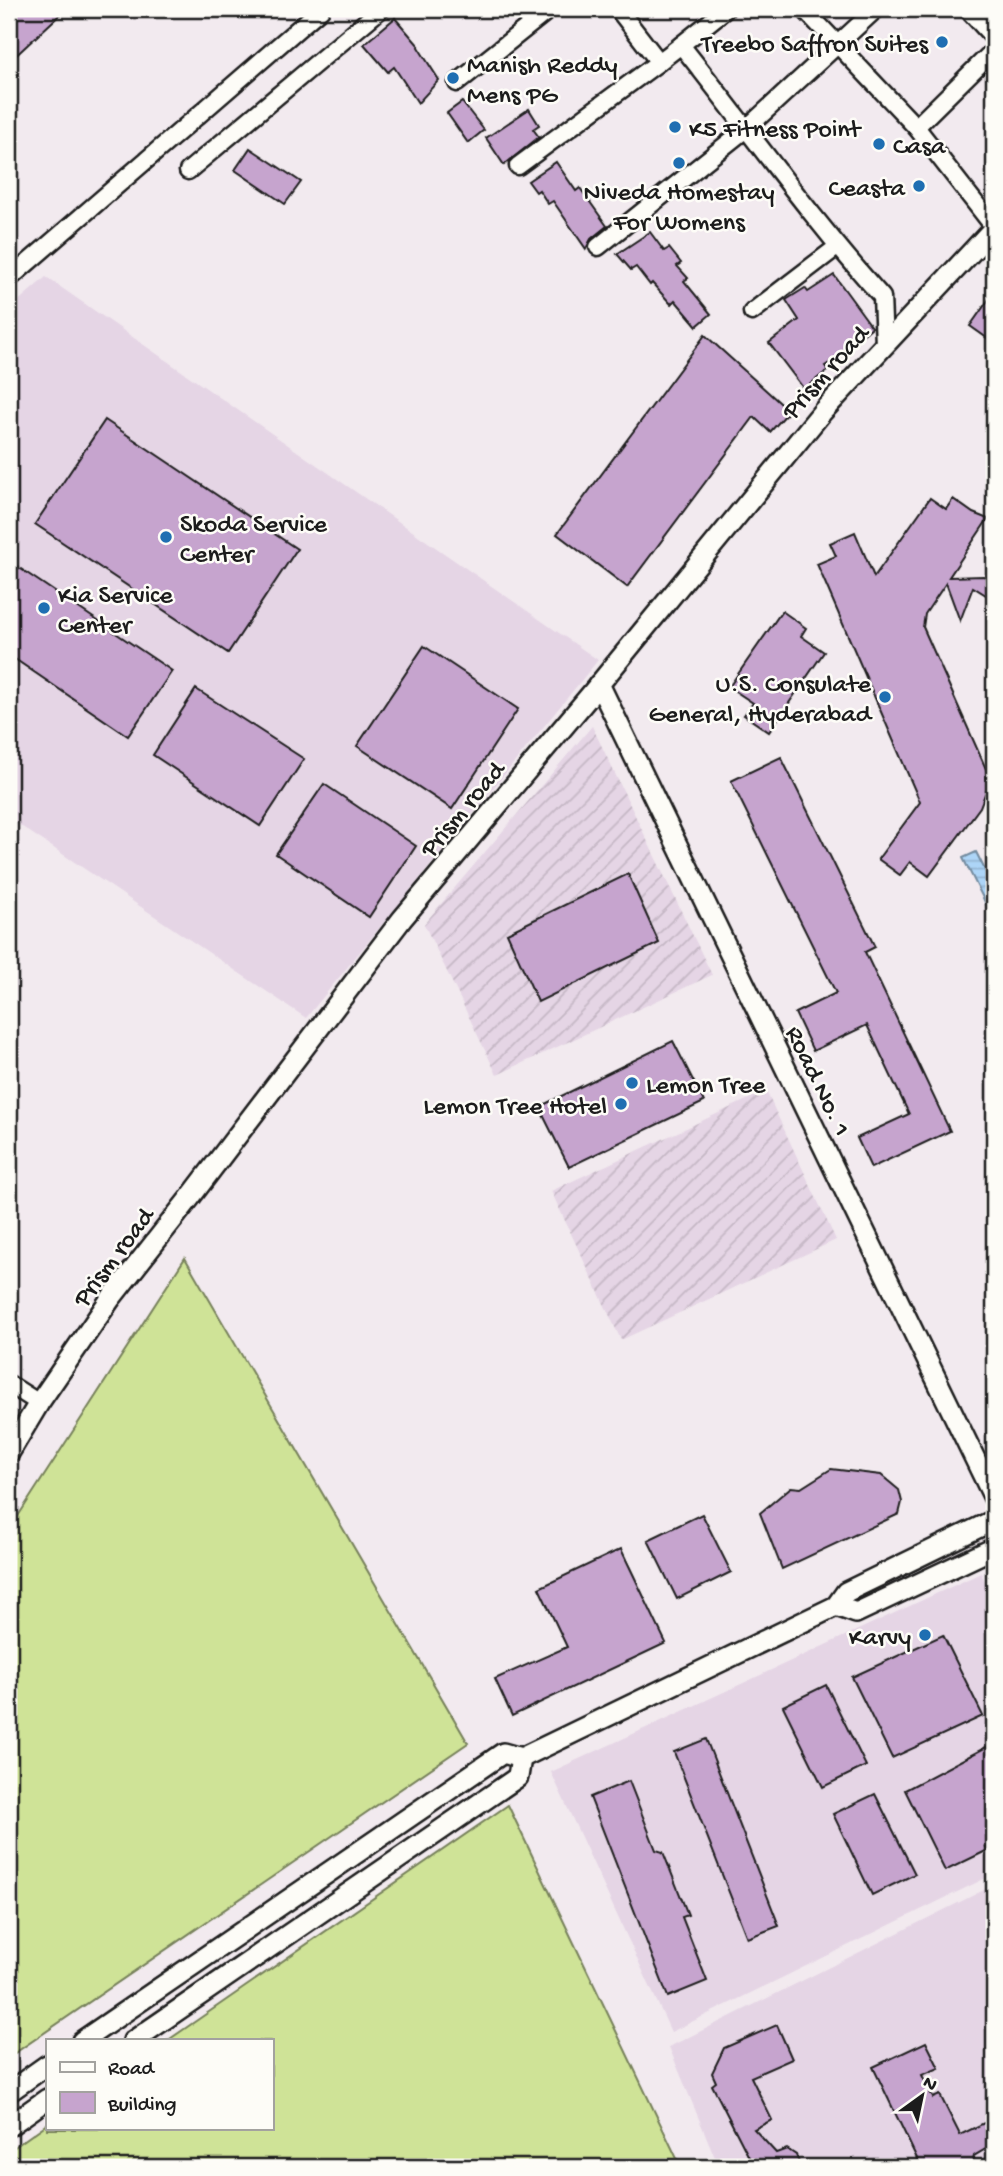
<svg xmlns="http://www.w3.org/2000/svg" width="1003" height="2176" viewBox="0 0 1003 2176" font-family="'Gochi Hand',sans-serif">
<defs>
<pattern id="industrial-furrows" width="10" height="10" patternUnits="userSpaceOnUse" patternTransform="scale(1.75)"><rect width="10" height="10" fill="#e5d5e5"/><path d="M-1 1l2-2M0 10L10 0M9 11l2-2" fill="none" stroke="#c4b6c4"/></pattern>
<pattern id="water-rules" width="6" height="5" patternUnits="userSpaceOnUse" patternTransform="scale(1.75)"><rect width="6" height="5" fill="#add5f7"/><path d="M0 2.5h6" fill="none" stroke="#94b6d3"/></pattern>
</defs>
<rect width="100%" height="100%" fill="#f2eaef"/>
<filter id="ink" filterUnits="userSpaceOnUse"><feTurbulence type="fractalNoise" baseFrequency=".0143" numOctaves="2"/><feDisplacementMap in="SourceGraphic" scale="14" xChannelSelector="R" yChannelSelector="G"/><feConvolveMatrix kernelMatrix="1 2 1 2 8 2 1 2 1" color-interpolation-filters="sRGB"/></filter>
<g filter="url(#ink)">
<g fill="#e5d5e5">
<polygon points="46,277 598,660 306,1018 9,818 9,309"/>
<polygon points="981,1573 994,1600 994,1874 671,2032 551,1772"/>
<polygon points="994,1885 994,2167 719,2167 669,2047"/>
</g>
<g fill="url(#industrial-furrows)">
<polygon points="592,726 712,975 497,1075 424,924"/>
<polygon points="766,1091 836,1240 621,1340 551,1191"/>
</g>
<g fill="#cfe397" stroke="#76805a" stroke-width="2">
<polygon points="185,1258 468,1743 9,2057 9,1530"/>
<polygon points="508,1805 681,2167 9,2167 9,2151 47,2124 47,2129 271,2129 271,2041 167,2041"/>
</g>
<polygon fill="url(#water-rules)" stroke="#738b9f" stroke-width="2" points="976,852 987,874 994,870 994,912 991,914 963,858"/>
<g fill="#c6a4ce" stroke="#1c1c1c" stroke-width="2">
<polygon points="14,9 66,9 9,62 9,13"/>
<polygon points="395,18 419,46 418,47 439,80 418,103 394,67 388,72 364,44"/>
<polygon points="462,102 484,130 468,143 447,113"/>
<polygon points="529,109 539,125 533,129 539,137 504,165 486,138"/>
<polygon points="250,148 301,182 285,204 235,170"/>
<polygon points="556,162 576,191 580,188 607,226 591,239 586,249 553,201 548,204 539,190 536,192 528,181"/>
<polygon points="650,232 664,251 669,248 681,263 677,266 688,278 684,281 711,314 697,326 675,300 671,304 652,283 650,285 636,267 631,270 617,254"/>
<polygon points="834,275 872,327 842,352 843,354 825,366 828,370 804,389 769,343 799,320 786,300 805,288 808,292"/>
<polygon points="994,292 994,343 970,326"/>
<polygon points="705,335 789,411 770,432 754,417 627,587 557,534"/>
<polygon points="105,420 297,549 228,653 35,524"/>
<polygon points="930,498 946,509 953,499 973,513 988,519 949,577 984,576 994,583 994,600 973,587 960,621 946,583 925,614 923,627 987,771 988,786 980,807 929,876 910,862 900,875 878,859 920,802 817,564 836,556 830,543 855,532 874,577"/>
<polygon points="9,561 172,671 128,736 9,655"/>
<polygon points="782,611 806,628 801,636 824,652 769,732 744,715 753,703 729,687"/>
<polygon points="424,646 518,709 452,809 357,746"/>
<polygon points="196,689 304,759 260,826 153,755"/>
<polygon points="781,757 875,947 865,952 950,1131 871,1168 857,1138 909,1114 867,1025 813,1051 795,1013 836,993 731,781"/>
<polygon points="324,784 416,846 369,917 276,854"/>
<polygon points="628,874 659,943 538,1002 507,933"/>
<polygon points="673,1041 704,1102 569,1167 539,1107"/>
<polygon points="831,1469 881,1475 899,1490 902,1502 899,1514 782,1569 760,1513 791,1487 801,1488"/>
<polygon points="702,1514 731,1572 677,1599 648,1540"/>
<polygon points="621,1549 666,1643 512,1716 495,1679 567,1647 539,1588"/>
<polygon points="943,1635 983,1716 892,1758 852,1677"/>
<polygon points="826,1685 866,1766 823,1787 783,1706"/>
<polygon points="706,1739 779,1926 747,1938 674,1752"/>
<polygon points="994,1743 994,1843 986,1847 988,1850 945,1871 905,1790"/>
<polygon points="629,1781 656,1850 663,1852 688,1915 682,1917 707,1981 668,1997 590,1797"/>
<polygon points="875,1794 915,1874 872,1895 833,1814"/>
<polygon points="777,2025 792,2059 751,2077 772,2120 754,2129 776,2153 787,2149 796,2155 801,2167 754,2167 712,2085 716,2082 712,2073 724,2048"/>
<polygon points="926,2042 939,2068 922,2075 933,2098 940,2095 960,2135 994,2118 994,2144 974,2156 973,2161 959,2167 921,2167 873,2067"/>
</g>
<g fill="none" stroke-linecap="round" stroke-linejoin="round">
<g stroke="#1c1c1c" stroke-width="21">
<g id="minor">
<path d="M618,9L659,62L681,45C748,129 810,217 882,297L884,344"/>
<polyline points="804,9 916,127 994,227"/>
<polyline points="681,45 726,9"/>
<polyline points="457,83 550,9"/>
<polyline points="916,127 994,50"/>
<polyline points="518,166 659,62"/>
<polyline points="188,171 381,9"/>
<polyline points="598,247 747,128 876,9"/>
<polyline points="9,279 321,9"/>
<polyline points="752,312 837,247"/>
<polyline points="9,1384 39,1403"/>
</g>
</g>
<g stroke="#1c1c1c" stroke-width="24">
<g id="tertiary">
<polyline points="599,684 994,1498"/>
<polyline points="9,1453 39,1403 111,1298 189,1199 402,919 592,693 823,411 994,228"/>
<polyline points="836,1606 856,1613 994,1548"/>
<polyline points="82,2041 503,1753 521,1758 836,1606 846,1592 994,1520"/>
<polyline points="133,2041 518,1777 521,1758"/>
<polyline points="9,2092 47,2065"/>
<polyline points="9,2126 47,2099"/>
</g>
</g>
<g stroke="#1c1c1c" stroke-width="28">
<polyline id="secondary" points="972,9 994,33"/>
</g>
<use href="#minor" stroke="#fdfcf7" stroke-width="16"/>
<use href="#tertiary" stroke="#fdfcf7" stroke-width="19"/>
<use href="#secondary" stroke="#fdfcf7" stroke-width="23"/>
</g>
</g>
<g fill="#1f6fb2" stroke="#fdfcf7" stroke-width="2.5">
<circle cx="942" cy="42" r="7"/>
<circle cx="453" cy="78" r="7"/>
<circle cx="675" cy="127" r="7"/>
<circle cx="879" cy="144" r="7"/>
<circle cx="679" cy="163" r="7"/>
<circle cx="919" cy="186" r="7"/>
<circle cx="166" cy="537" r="7"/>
<circle cx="44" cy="608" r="7"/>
<circle cx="885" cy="697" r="7"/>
<circle cx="632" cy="1083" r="7"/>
<circle cx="621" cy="1104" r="7"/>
<circle cx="925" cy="1635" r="7"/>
</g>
<g text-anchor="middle" stroke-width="5" stroke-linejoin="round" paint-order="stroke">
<g font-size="26" fill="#1c1c1c" stroke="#fdfcf7" text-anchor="start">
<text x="928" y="51" text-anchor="end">Treebo Saffron Suites</text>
<text x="467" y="72">Manish Reddy<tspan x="467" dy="30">Mens PG</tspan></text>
<text x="689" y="136">K5 Fitness Point</text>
<text x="893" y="153">Casa</text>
<text x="905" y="195" text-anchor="end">Ceasta</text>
<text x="679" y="199" text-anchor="middle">Niveda Homestay<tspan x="679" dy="30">For Womens</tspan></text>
<text x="180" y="531">Skoda Service<tspan x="180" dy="30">Center</tspan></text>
<text x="58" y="602">Kia Service<tspan x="58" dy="30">Center</tspan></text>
<text x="871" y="691" text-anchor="end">U.S. Consulate<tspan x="871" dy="30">General, Hyderabad</tspan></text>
<text x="646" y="1092">Lemon Tree</text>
<text x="607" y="1113" text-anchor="end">Lemon Tree Hotel</text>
<text x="911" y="1644" text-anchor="end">Karvy</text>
</g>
<g font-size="26" fill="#1c1c1c" stroke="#fdfcf7">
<text transform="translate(824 371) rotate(-48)" y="9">Prism road</text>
<text transform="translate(461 808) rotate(-50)" y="9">Prism road</text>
<text transform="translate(820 1080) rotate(64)" y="9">Road No. 1</text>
<text transform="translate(112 1256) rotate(-53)" y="9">Prism road</text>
</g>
</g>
<rect width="1003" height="2176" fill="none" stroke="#fdfcf7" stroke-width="35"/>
<rect x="18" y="18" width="968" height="2141" fill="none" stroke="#1c1c1c" stroke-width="2.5" filter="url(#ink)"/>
<rect x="46" y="2039" width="228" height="91" fill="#fdfcf7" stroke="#a3a29f" stroke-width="2"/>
<rect x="60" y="2062" width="35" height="10" fill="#fdfcf7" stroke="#a3a29f" stroke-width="2"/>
<text x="108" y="2074" font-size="21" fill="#1c1c1c">Road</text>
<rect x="60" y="2092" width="35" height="21" fill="#c6a4ce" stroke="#a3a29f" stroke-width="2"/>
<text x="108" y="2110" font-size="21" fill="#1c1c1c">Building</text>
<g transform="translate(922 2096) rotate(33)" stroke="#fdfcf7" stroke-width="5" paint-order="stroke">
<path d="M0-5L12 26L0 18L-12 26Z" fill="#1c1c1c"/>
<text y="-10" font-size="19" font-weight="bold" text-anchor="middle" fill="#1c1c1c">N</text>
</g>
</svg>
